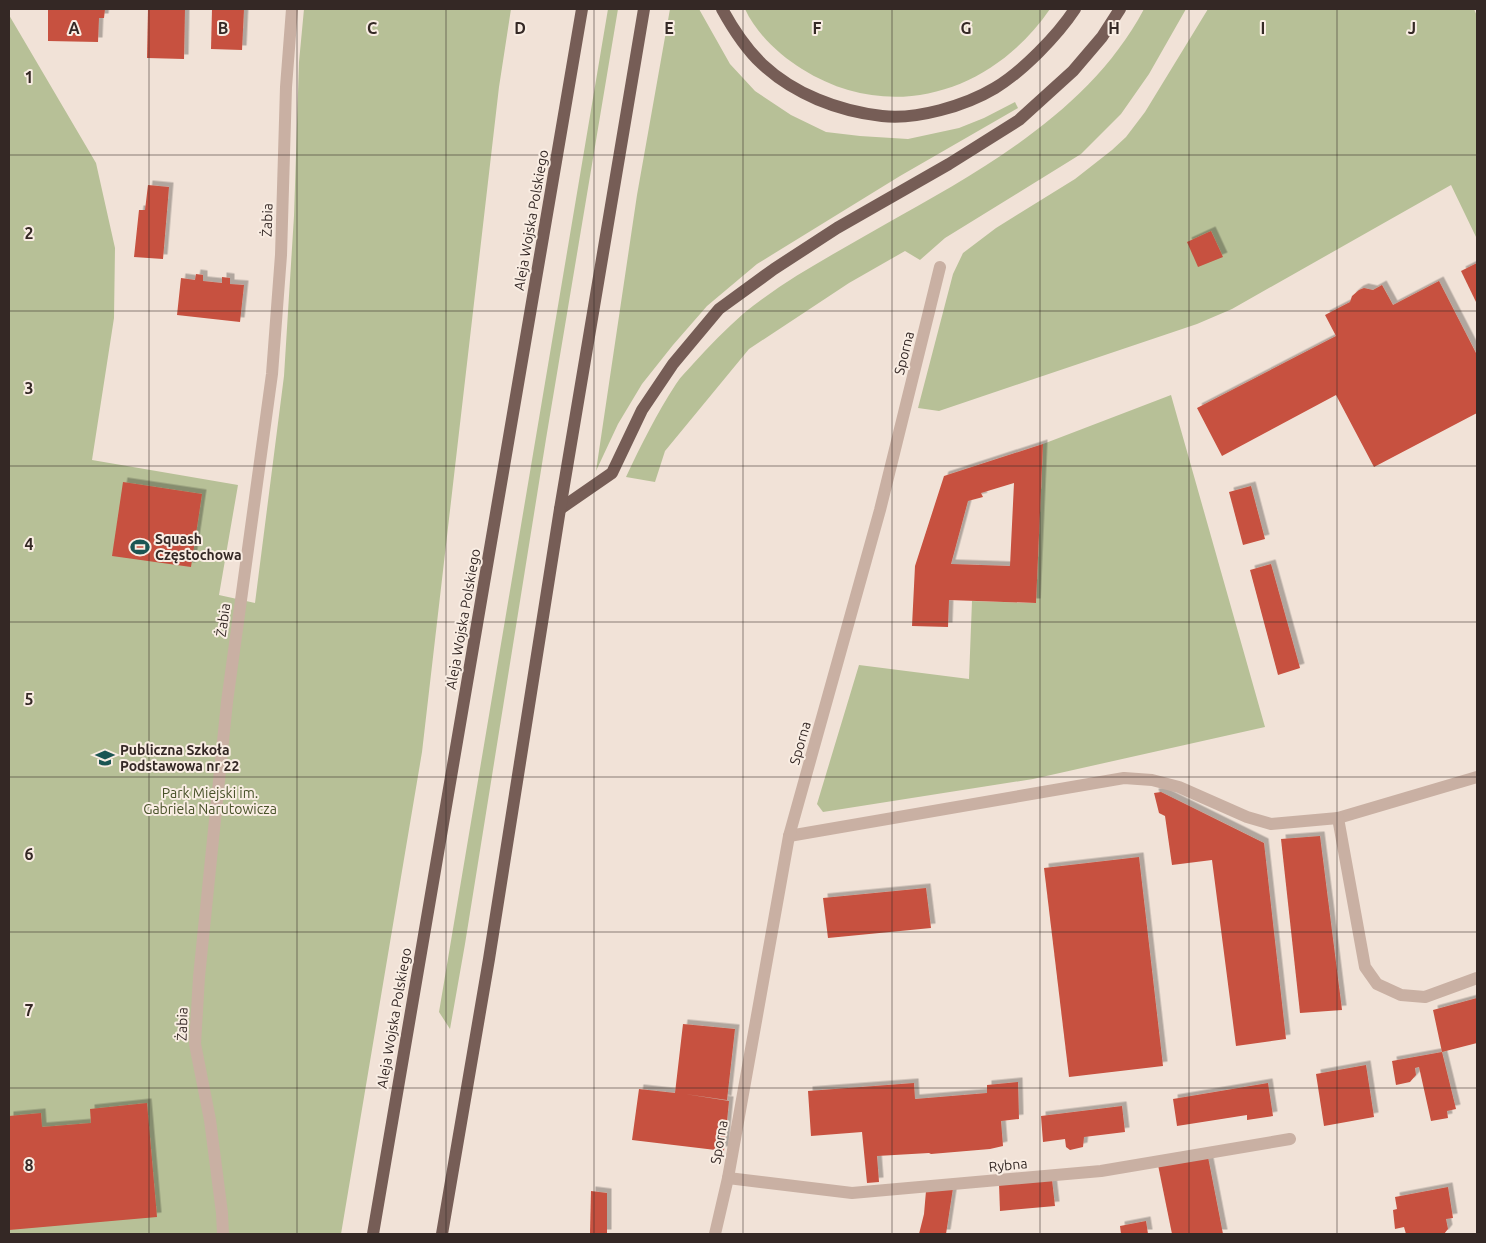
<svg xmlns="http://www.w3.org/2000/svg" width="1486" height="1243" viewBox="0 0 1486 1243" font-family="Ubuntu,sans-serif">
<defs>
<filter id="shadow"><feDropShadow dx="4.5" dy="-4.5" stdDeviation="0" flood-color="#0004"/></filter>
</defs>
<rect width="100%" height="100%" fill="#f1e2d7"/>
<g fill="#b7c097">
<polygon points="304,9 511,9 499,87 422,752 341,1234 9,1234 9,15 96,163 115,248 114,318 92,460 238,485 219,595 255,603 284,376 294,216 299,62"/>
<polygon points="608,9 618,9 546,439 465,944 450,1029 439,1012"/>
<polygon points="670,9 699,9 730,64 755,91 791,115 826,132 860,136 908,139 959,128 984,118 1015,102 1018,108 900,176 757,264 707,306 673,345 642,384 618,424 596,471 637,195"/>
<path d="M745,9H1050C993,92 891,125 802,69C779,55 756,33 745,9Z"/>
<path d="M1144,9H1186L1149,74L1121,114L1081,154L945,238L920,260L905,251L849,283L749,349L665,451L655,482L626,477C641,445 657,413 676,384C681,376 688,370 693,364C709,346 726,329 744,313C787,278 836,253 884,225C982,170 1090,111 1144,9Z"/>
<polygon points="1208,9 1474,9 1477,16 1477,239 1451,185 1232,309 1197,324 939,411 918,408 953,274 963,253 996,228 1075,179 1112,150 1126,137 1145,112"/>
<polygon points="1171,395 1265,727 1033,779 823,812 817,804 859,665 969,679 972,601 1036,603 1043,444"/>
</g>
<g fill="#c7513f" fill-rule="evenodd" filter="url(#shadow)">
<polygon points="48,9 105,9 104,18 99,18 98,42 48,41"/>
<polygon points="148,9 185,9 184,59 147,58"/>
<polygon points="212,9 244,9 242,50 211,49"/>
<polygon points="148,185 169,187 163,259 134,257 139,210 145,210"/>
<polygon points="1211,231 1223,257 1198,267 1187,242"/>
<polygon points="1477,263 1477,304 1461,271"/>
<polygon points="196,274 203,275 203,281 222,283 222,277 230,278 230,284 244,285 240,322 177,315 181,278 195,280"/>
<polygon points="1439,281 1477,355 1477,413 1374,467 1336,395 1222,456 1197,408 1336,336 1325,315 1350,302 1352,296 1359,290 1364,288 1373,290 1382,285 1393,305"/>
<path d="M1043,444L1036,603L949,600L948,627L912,626L915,566L944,476ZM1014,483L1010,566L951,564L968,501L983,497L981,493Z"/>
<polygon points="123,482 202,494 191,567 112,556"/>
<polygon points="1251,486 1265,539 1243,545 1229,492"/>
<polygon points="1271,564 1300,668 1278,675 1250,570"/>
<polygon points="1161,792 1264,843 1286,1039 1236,1046 1212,860 1172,865 1165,816 1159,813 1154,793"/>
<polygon points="1320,836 1342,1010 1300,1013 1281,839"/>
<polygon points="1139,857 1163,1066 1069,1077 1044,868"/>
<polygon points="926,888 931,928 828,938 823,898"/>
<polygon points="1477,998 1477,1043 1442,1052 1433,1010"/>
<polygon points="683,1024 735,1029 727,1100 685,1094 729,1101 724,1151 632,1140 639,1089 675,1093"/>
<polygon points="1442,1052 1456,1109 1447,1111 1448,1118 1431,1121 1419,1067 1415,1068 1416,1075 1410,1082 1396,1085 1392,1061"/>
<polygon points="1366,1065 1374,1117 1324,1126 1316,1074"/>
<polygon points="1018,1082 1019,1119 1001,1121 1003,1146 990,1149 931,1154 929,1153 877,1156 879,1182 867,1183 862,1132 811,1136 808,1091 914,1083 915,1099 987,1093 987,1085"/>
<polygon points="1268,1083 1273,1116 1247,1120 1247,1115 1177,1126 1173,1099"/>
<polygon points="147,1103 157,1217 9,1230 9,1116 41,1113 42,1127 91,1123 90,1109"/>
<polygon points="1122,1106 1125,1132 1084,1137 1083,1147 1070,1150 1066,1147 1065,1139 1043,1142 1041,1116"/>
<polygon points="1208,1157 1223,1234 1172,1234 1158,1165"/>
<polygon points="1052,1180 1055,1206 1000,1211 999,1184"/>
<polygon points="1448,1187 1453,1218 1446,1219 1448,1229 1444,1234 1406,1234 1404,1227 1395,1229 1393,1210 1397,1209 1395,1197"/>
<polygon points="953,1188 946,1234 919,1234 924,1214 926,1191"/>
<polygon points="591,1191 607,1193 607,1234 590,1234"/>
<polygon points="1146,1221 1148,1234 1121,1234 1120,1226"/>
</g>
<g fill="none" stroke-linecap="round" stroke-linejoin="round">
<g stroke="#c9b0a3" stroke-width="12">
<polyline points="1338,818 1477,777"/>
<polyline points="789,836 1124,778 1152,780 1179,787 1247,817 1271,824 1338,818 1365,967 1377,984 1401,995 1425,997 1477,978"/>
</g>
<g stroke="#c9b0a3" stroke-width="12">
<polyline points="728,1178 852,1193 1101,1171 1290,1139"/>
<polyline points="223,1234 222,1213 210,1120 195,1044 199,977 227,702 272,374 281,255 286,87 292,9"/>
<polyline points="715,1234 728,1178 789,836 880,510 940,267"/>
</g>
<g stroke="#765d56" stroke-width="12">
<path d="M722,9C733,29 745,48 762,64C794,94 838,111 882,116C916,120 965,106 995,88C1023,71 1057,36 1075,9"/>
<polyline points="560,509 612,473 642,410 673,364 719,309 774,269 837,228 949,164 1019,120 1073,71 1102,37 1120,9"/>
<polyline points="373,1234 582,9"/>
<polyline points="442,1234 489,959 560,509 644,9"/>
</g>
</g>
<path fill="none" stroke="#342825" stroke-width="1" stroke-opacity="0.55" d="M149,9V1234M297,9V1234M446,9V1234M594,9V1234M743,9V1234M892,9V1234M1040,9V1234M1189,9V1234M1337,9V1234M9,155H1477M9,311H1477M9,466H1477M9,622H1477M9,777H1477M9,932H1477M9,1088H1477"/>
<defs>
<g id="stadium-bare" transform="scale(1.5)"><path d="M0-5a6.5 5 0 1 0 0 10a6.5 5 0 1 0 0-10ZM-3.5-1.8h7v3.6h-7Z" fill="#1b5553" stroke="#f9ede3" stroke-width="2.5" paint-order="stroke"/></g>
<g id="school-bare" transform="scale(1.5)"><path d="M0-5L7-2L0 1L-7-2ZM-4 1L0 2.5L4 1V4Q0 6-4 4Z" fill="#1b5553" stroke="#f9ede3" stroke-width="2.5" paint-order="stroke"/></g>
</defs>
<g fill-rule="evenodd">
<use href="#stadium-bare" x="140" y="547"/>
<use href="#school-bare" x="105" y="758"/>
</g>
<g text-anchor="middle" stroke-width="4" stroke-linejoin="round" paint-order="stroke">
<g font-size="14" fill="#342825" stroke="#f9ede3">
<text transform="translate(267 220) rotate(-88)" y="5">Żabia</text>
<text transform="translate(531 220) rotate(-80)" y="5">Aleja Wojska Polskiego</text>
<text transform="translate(904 353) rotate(-76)" y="5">Sporna</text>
<text transform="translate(463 619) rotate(-80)" y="5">Aleja Wojska Polskiego</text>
<text transform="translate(223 620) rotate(-82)" y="5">Żabia</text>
<text transform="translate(800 743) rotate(-74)" y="5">Sporna</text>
<text transform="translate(394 1018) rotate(-80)" y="5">Aleja Wojska Polskiego</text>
<text transform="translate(182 1024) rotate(-88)" y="5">Żabia</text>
<text transform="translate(719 1142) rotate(-80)" y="5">Sporna</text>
<text transform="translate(1008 1165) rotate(-6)" y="5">Rybna</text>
</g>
<g font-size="14" font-weight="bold" fill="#342825" stroke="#f9ede3" text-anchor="start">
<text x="155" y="544">Squash<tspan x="155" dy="16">Częstochowa</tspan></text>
<text x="120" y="755">Publiczna Szkoła<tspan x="120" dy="16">Podstawowa nr 22</tspan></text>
</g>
<g font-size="14" fill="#485229" stroke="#f9ede3">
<text x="210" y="798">Park Miejski im.<tspan x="210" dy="16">Gabriela Narutowicza</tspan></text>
</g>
</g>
<g font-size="16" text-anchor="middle" font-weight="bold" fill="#342825" stroke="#f9ede3" stroke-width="4" stroke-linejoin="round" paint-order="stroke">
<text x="74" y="34">A</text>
<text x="223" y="34">B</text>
<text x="372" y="34">C</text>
<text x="520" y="34">D</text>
<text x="669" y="34">E</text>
<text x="817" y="34">F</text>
<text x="966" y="34">G</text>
<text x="1114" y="34">H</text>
<text x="1263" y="34">I</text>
<text x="1412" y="34">J</text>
<text x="29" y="83">1</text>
<text x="29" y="239">2</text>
<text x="29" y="394">3</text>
<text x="29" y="550">4</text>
<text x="29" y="705">5</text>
<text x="29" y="860">6</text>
<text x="29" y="1016">7</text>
<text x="29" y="1171">8</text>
</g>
<rect width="1486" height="1243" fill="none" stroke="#342825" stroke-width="20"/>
</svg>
